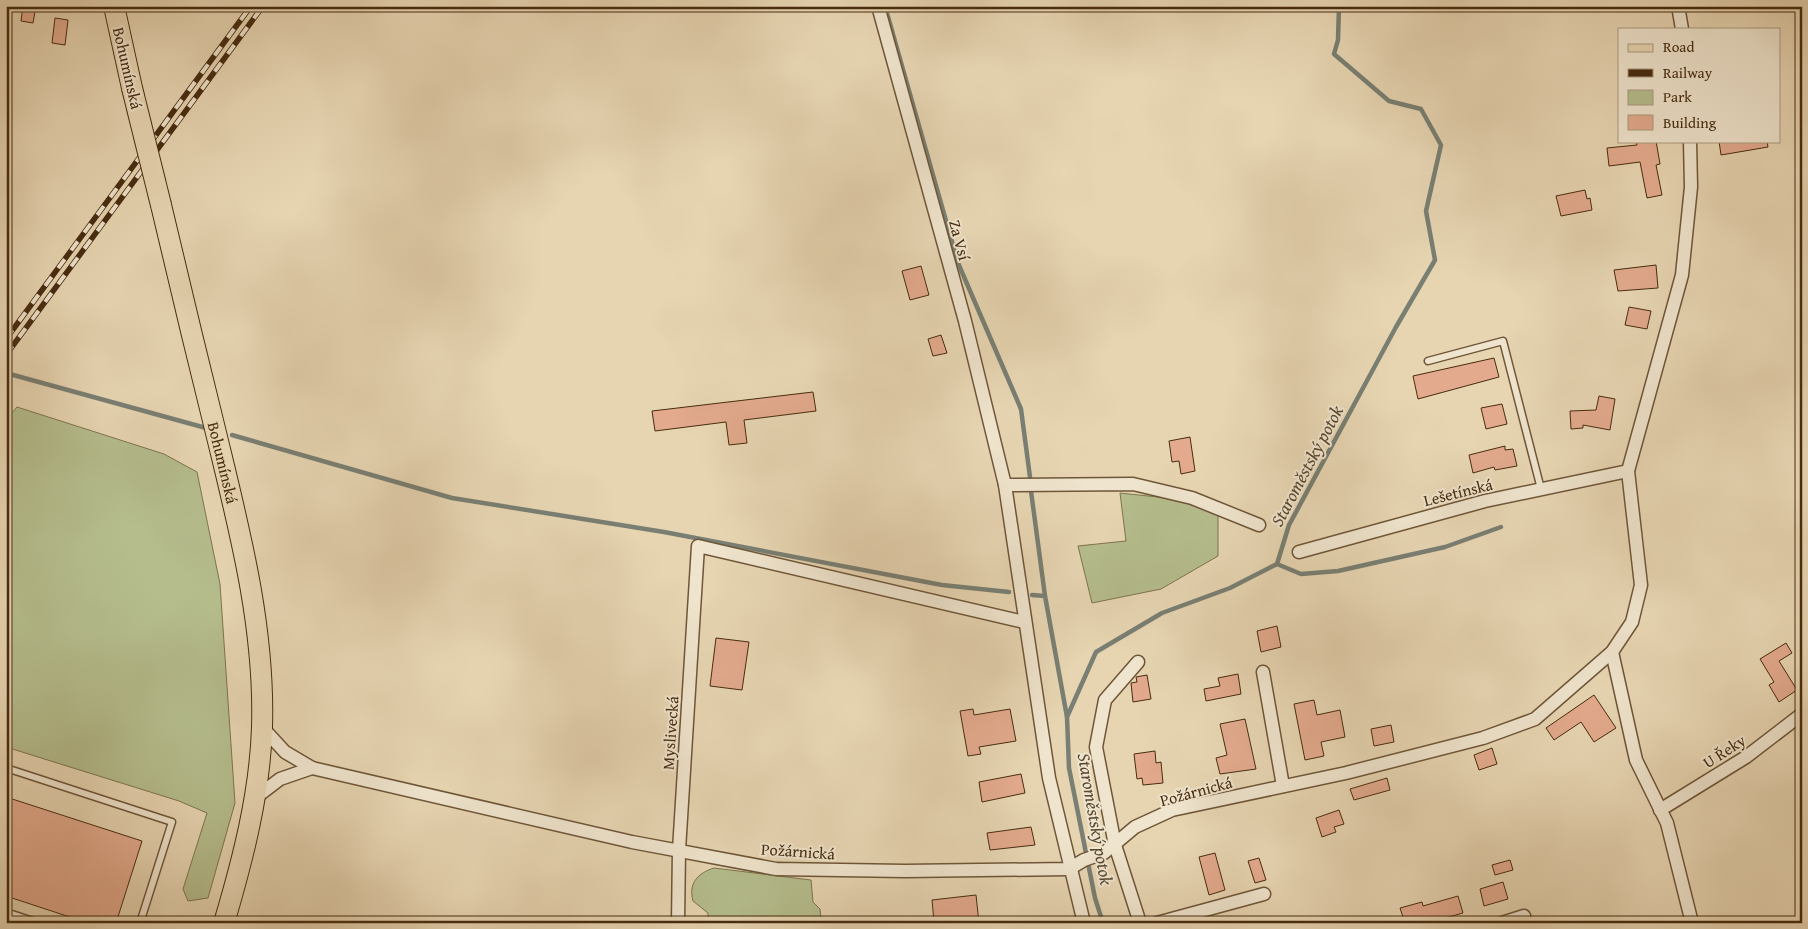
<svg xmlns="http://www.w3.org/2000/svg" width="1808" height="929" viewBox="0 0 1808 929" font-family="'Gentium Book Plus',serif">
<rect width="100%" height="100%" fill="#e7d5b2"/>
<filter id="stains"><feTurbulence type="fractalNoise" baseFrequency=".004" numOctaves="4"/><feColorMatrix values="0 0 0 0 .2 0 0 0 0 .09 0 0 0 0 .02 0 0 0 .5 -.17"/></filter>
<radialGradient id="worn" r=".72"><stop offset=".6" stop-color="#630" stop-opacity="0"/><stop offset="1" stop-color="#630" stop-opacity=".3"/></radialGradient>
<g fill="#b5bd8d" stroke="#7e744e">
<polygon points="17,407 164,454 197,472 220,584 235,803 208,898 188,901 183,889 207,813 179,801 6,747 6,420"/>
<polygon points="1120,493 1186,500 1218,514 1218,556 1161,589 1092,603 1078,546 1126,541"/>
<path d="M714,868L811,880L813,902L820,909L821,918L816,923H700L708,921V913L693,901C688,883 698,873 714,868Z"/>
</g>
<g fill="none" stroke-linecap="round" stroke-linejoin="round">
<g stroke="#797f73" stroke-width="4.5">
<polyline points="885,6 958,263 1021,409 1030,477"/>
<polyline points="6,373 206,428"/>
<polyline points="232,435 452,498 664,532 942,585 1009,592"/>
<polyline points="1031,491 1045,596"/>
<polyline points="1277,564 1301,574 1338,571 1445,547 1501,527"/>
<polyline points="1032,595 1045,596 1067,717"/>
<polyline points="1103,923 1095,898 1069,768 1067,717 1096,652 1162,613 1230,588 1277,564 1289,525 1396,327 1435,260 1426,211 1441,145 1421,109 1389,101 1334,54 1338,40 1339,6"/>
</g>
</g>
<g fill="#e3aa8d" stroke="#472c10">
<polygon points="23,6 36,6 33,23 21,21"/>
<polygon points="55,18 68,20 65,45 52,43"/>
<polygon points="1636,141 1656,141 1660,164 1656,165 1662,195 1647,198 1640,162 1609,166 1607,148 1637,145"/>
<polygon points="1719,141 1767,141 1768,147 1721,155"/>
<polygon points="1585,190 1587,199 1590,198 1592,210 1561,216 1556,196"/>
<polygon points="1656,265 1658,288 1618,291 1614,270"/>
<polygon points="921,266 929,295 910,300 902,271"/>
<polygon points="1629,307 1651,311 1647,329 1625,325"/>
<polygon points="941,335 947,353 933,356 928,339"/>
<polygon points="1494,358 1499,377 1418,399 1413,376"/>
<polygon points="813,392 816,411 744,420 747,443 729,445 726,422 655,431 652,411"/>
<polygon points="1599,396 1615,399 1610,430 1583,425 1583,428 1571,429 1570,411 1596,410"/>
<polygon points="1502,404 1507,424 1486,429 1481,408"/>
<polygon points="1190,437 1195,471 1181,474 1179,461 1172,462 1169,441"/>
<polygon points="1505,446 1505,450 1513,449 1517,466 1495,470 1494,467 1473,473 1469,455"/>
<polygon points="1277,626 1281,647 1261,652 1257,631"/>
<polygon points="716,638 749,642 742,690 710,686"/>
<polygon points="1786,643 1792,653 1779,661 1797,690 1779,702 1769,685 1774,682 1760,659"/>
<polygon points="1238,674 1241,694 1206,701 1204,689 1220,686 1218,678"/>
<polygon points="1147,675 1151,699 1133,702 1131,683 1137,682 1136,677"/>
<polygon points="1594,695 1616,728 1594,742 1581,722 1554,740 1546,728"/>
<polygon points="1314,700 1317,715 1340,710 1345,737 1321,742 1324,756 1305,760 1294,704"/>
<polygon points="973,709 974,715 1010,709 1016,741 979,747 981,754 968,756 960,711"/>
<polygon points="1245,719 1256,769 1220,774 1216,758 1227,755 1220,724"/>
<polygon points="1391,725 1394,742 1374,746 1371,729"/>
<polygon points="1492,748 1497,764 1479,770 1474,755"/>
<polygon points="1155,751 1156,763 1161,762 1163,783 1143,785 1142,778 1137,779 1134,754"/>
<polygon points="1021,774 1025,793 982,802 979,782"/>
<polygon points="1387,778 1390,790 1354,800 1350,789"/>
<polygon points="6,797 142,841 116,923 88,923 6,896"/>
<polygon points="1339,810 1344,824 1334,827 1336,832 1322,837 1316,818"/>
<polygon points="1031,827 1035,845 990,850 987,833"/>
<polygon points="1215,853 1225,890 1209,895 1199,857"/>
<polygon points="1259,858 1266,880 1255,883 1248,861"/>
<polygon points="1510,860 1513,870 1495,875 1492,865"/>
<polygon points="1503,882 1508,899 1484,906 1480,889"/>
<polygon points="976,895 979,923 934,922 932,900"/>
<polygon points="1458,896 1463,913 1427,923 1405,923 1400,908 1422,902 1423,906"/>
</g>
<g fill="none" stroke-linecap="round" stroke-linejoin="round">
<g stroke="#6f5638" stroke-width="9">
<g id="service">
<polyline points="1428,361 1503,341 1541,489"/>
<polyline points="6,768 172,822 140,923"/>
<polyline points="6,912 39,923"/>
</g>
</g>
<g stroke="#6f5638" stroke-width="15">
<g id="minor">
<polyline points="878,6 965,321 1005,485 1049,778 1084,923"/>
<polyline points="1678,6 1682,29"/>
<polyline points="1005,485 1133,484 1192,498 1259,525"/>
<polyline points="1299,552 1485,501 1628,471"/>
<polyline points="1612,652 1636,760 1667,823 1692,923"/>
<polyline points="1138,662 1105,700 1096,747 1115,845 1140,923"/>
<polyline points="1263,672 1283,786"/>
<polyline points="262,727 285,752 312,768"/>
<polyline points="255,798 280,779 312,768 632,842 776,869 905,871 1069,869 1084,860 1104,853 1135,827 1172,810 1346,773 1483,738 1535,719 1612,652 1632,622 1641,585 1628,471 1682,275 1691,187 1690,141"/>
<polyline points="1660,810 1746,757 1802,714"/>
<polyline points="678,923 679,850 698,546 1024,622"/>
<polyline points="1157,923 1264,894"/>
<polyline points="1502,923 1524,916"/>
</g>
</g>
<g stroke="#472c10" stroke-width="22">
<g id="primary">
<polyline points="114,6 132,88"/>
<path id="s1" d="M161,205C179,282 198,360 217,437C240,532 265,628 262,727C260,793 243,859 224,923"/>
</g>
</g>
<use href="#service" stroke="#efe4cd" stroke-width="6"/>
<use href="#minor" stroke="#efe4cd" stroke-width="12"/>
<use href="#primary" stroke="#e7d5b2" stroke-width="20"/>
<g stroke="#472c10" stroke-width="5.5">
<g id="rail">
<polyline points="6,339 251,6"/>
<polyline points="6,355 263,6"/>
</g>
</g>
<use href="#rail" stroke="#efe4cd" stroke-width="4" stroke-dasharray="11" stroke-linecap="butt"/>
<g stroke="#472c10" stroke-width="22" stroke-linecap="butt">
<polyline id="primary-bridge" points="132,88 161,205"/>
</g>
<use href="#primary-bridge" stroke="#e7d5b2" stroke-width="20"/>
</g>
<g text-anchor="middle" stroke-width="4" stroke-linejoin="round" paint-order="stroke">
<g font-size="16" fill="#472c10" stroke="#efe4cd">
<text transform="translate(128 68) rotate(77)" y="6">Bohumínská</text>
<text transform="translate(960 240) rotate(75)" y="6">Za Vsí</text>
<text dy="6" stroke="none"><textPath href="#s1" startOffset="265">Bohumínská</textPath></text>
<text transform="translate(1458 492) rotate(-14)" y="6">Lešetínská</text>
<text transform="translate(670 733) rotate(-86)" y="6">Myslivecká</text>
<text transform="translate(1724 751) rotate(-33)" y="6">U Řeky</text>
<text transform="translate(1196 791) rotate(-15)" y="6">Požárnická</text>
<text transform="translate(798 851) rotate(4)" y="6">Požárnická</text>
</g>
<g font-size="18" font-style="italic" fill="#584831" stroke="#efe4cd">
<text transform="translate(1307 466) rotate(-62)" y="6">Staroměstský potok</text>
<text transform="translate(1095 819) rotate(80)" y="6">Staroměstský potok</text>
</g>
</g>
<rect width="1808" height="929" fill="none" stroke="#e7d5b2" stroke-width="25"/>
<rect x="8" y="8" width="1793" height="914" fill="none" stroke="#472c10" stroke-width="2.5"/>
<rect x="12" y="12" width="1783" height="904" fill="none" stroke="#472c10"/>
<rect x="1618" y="28" width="162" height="115" fill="#efe4cd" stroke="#ac9a81"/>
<rect x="1628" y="44" width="25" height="8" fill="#e7d5b2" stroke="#ac9a81"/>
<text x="1663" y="52" font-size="15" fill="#472c10">Road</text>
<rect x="1628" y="69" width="25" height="8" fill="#472c10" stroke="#ac9a81"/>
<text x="1663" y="78" font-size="15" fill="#472c10">Railway</text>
<rect x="1628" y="90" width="25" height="15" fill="#b5bd8d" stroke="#ac9a81"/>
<text x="1663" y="102" font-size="15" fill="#472c10">Park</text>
<rect x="1628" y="115" width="25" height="15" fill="#e3aa8d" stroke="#ac9a81"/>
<text x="1663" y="128" font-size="15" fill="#472c10">Building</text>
<rect width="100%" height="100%" filter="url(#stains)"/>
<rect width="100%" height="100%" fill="url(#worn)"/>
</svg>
